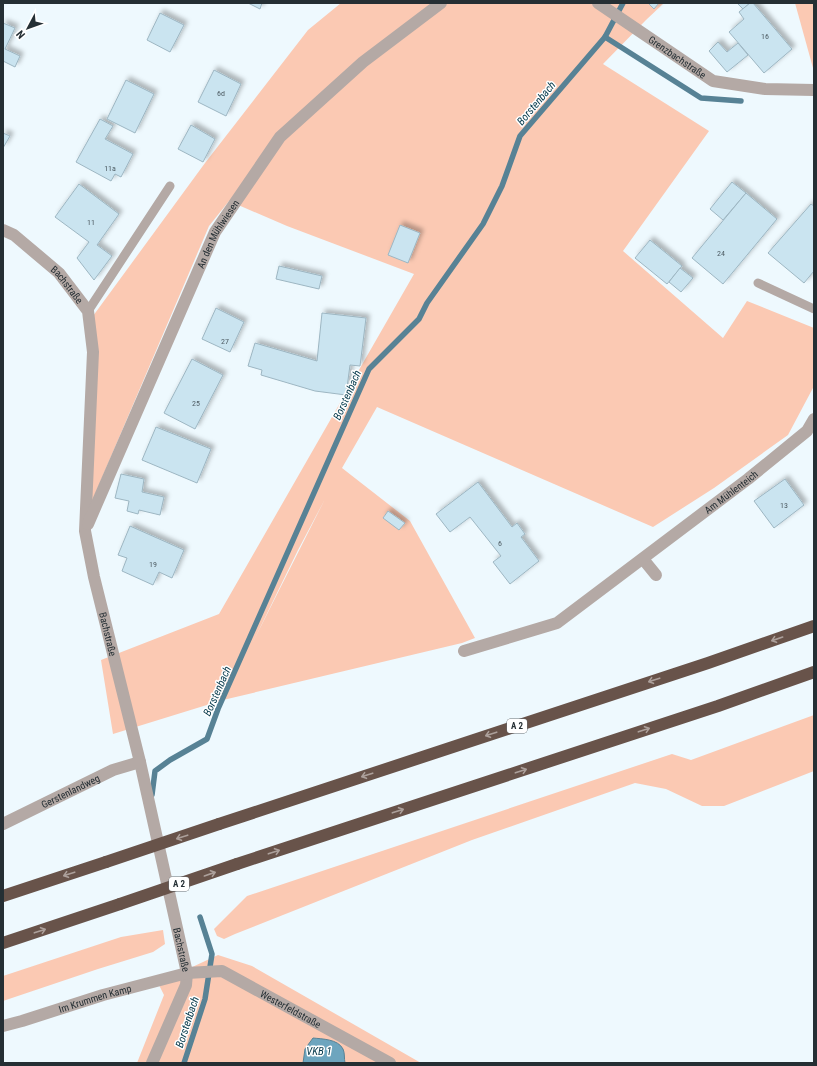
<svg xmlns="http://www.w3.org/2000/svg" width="817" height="1066" viewBox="0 0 817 1066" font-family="'Roboto Condensed',sans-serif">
<defs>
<filter id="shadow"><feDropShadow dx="3.5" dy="-3.5" stdDeviation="2" flood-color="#0004"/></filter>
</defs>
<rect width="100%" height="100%" fill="#eef9fe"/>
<g fill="#fbc9b3" fill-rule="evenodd">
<path d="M341,3H664L646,20L603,64L709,131L623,251L723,338L747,301L814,328V386L788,435L714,488L653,527L377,407L342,468L410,521L475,638L462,643L223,700L113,734L101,660L219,614L414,274L287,226L229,201L209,226L87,513L93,316L205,163L308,30ZM325,499L252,644L298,550Z"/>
<polygon points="795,3 814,3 814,68 813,68"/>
<polygon points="814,715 814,771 724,806 702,806 666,789 635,783 472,840 235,934 224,939 217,936 214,929 247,896 672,754 691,760"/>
<polygon points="163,930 165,944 153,952 98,969 3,1001 3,976 121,937"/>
<polygon points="218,955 252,966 421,1063 345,1063 343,1049 305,1049 303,1063 137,1063 164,995 158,983"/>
</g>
<path fill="#6da5be" stroke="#578295" d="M313,1038C322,1039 338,1039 343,1049C345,1053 344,1059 345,1063H303L305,1049Z"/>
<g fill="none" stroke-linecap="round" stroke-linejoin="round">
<g stroke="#578295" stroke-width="5.5">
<polyline points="605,37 701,98 741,101"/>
<polyline points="152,795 155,771 170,760 207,739 218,709 369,369 419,319 427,303 483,224 502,186 520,136 605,37 623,3"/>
<polyline points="184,1063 205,999 212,954 200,917"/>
</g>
</g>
<g fill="#cae4f0" stroke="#9db6c2" filter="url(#shadow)">
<polygon points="248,3 262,3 260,9"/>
<polygon points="648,3 659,3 654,9"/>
<polygon points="737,3 750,3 743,9"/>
<polygon points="750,3 753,3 792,49 764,73 729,32 744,19 739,12"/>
<polygon points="160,13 184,25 170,52 147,40"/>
<polygon points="3,23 15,28 5,49 20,56 15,67 3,61"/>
<polygon points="718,42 727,52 738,43 748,55 727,72 709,51"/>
<polygon points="214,70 241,84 226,116 198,102"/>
<polygon points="126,80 154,94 135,133 107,119"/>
<polygon points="100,119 113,126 105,139 133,154 121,177 115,174 111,181 76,162"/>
<polygon points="191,125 215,139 203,162 178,149"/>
<polygon points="3,133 10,136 3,148"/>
<polygon points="732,182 746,193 723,220 710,209"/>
<polygon points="79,184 119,214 97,245 112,256 94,280 77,258 89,242 55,217"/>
<polygon points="746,193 777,219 723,284 692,258"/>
<polygon points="811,204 814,206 814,271 804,283 768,253"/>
<polygon points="400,225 420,233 408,263 388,255"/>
<polygon points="650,240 682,266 667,284 635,258"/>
<polygon points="279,266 322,276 319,289 276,279"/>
<polygon points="680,268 693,278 681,292 669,282"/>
<polygon points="216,308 244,322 230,352 202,339"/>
<polygon points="322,313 366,318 360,366 350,365 346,395 315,391 261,375 262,370 248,366 255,343 317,361"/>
<polygon points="192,359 223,375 195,429 164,413"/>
<polygon points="156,427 211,449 197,483 142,460"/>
<polygon points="121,474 144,479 142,492 164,497 160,515 139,510 138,514 127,511 129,501 115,498"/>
<polygon points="785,479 804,505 774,528 754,501"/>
<polygon points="478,482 512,527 517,523 525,534 521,537 539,561 510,584 493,562 501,556 470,517 450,532 436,514"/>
<polygon points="388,511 405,523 399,530 383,518"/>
<polygon points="130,526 184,550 172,578 159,572 153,585 122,571 127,558 118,555"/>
</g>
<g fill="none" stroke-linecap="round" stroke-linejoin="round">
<g stroke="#b4a9a5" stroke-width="9">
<polyline points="758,283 814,309"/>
<polyline points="88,311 170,186"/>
</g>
<g stroke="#b4a9a5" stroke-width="12">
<path id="s1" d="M598,3L713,81L765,89L814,90"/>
<path id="s2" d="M3,230L14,235L59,273L88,311L93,352L85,531L94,577L140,762L187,973L186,985L152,1063"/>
<path id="s3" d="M88,524L215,232L280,137L363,62L441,3"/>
<polyline points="643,559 656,575"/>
<path id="s4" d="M464,651L557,623L748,479L807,431L814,419"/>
<path id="s5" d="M3,824L113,770L140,762"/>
<path id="s6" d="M3,1026L22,1021L103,995L187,973L222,971L390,1063"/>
</g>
<g stroke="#68534a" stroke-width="12">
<polyline points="219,824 708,663 814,626"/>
<polyline points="237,864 718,706 814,672"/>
<polyline points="3,896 106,862"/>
<polyline points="3,943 120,904"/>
</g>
<g stroke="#68534a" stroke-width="12">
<polyline points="106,862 219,824"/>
<polyline points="120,904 237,864"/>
</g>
</g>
<defs><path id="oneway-shaft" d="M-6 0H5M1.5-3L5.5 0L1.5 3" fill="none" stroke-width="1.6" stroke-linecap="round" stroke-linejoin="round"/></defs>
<g stroke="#aca09b">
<use href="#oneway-shaft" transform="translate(777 639) rotate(161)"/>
<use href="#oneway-shaft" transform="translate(654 680) rotate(162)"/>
<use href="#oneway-shaft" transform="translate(644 730) rotate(-18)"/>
<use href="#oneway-shaft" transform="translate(491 734) rotate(162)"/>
<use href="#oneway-shaft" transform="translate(521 771) rotate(-18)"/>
<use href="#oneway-shaft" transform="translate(367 775) rotate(162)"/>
<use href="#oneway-shaft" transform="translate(398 811) rotate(-18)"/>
<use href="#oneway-shaft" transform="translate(182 837) rotate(162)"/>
<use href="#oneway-shaft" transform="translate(274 852) rotate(-18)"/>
<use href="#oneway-shaft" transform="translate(69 874) rotate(162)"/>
<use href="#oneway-shaft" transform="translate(210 874) rotate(-19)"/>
<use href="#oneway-shaft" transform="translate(40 931) rotate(-18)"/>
</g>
<g text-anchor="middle" stroke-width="3" stroke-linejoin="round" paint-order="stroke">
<g font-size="8" fill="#4e5c63">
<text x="765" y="39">16</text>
<text x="221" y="96">6d</text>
<text x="110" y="171">11a</text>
<text x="91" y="225">11</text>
<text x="721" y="256">24</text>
<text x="225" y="344">27</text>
<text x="196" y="406">25</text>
<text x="784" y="508">13</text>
<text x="500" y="546">6</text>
<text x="153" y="567">19</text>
</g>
<g fill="#fff" stroke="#666d71" stroke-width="1">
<rect x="507" y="719" width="20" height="14" rx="3"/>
<rect x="169" y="877" width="20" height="14" rx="3"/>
</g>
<g font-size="9" font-weight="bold" fill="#252f34">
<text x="517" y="729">A 2</text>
<text x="179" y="887">A 2</text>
</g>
<g font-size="10" fill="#252f34" stroke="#fff">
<text dy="4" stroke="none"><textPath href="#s1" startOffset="96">Grenzbachstraße</textPath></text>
<text dy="4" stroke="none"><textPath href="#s3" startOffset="318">An den Mühlwiesen</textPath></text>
<text dy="4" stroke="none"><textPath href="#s2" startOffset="85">Bachstraße</textPath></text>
<text dy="4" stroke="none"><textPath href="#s4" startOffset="315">Am Mühlenteich</textPath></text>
<text dy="4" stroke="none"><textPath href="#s2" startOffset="445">Bachstraße</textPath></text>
<text dy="4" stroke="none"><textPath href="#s5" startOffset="75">Gerstenlandweg</textPath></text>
<text dy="4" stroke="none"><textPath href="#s2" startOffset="769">Bachstraße</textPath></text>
<text dy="4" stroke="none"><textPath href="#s6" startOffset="96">Im Krummen Kamp</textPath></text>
<text dy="4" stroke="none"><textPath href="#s6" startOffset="305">Westerfeldstraße</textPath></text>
</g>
<g font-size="11" font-style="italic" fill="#04384a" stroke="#fff">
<text transform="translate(536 103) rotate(-50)" y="4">Borstenbach</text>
<text transform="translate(347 395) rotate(-66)" y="4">Borstenbach</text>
<text transform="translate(217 691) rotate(-66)" y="4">Borstenbach</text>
<text transform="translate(187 1022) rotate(-72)" y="4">Borstenbach</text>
<text x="319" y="1055">VKB 1</text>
</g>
</g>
<rect width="817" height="1066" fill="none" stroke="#252f34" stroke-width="8"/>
<g transform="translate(28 28) rotate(229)" stroke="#ffffff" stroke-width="3" paint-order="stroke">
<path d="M0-3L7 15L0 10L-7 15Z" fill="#252f34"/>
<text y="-6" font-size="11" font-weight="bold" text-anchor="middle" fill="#252f34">N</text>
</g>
</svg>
